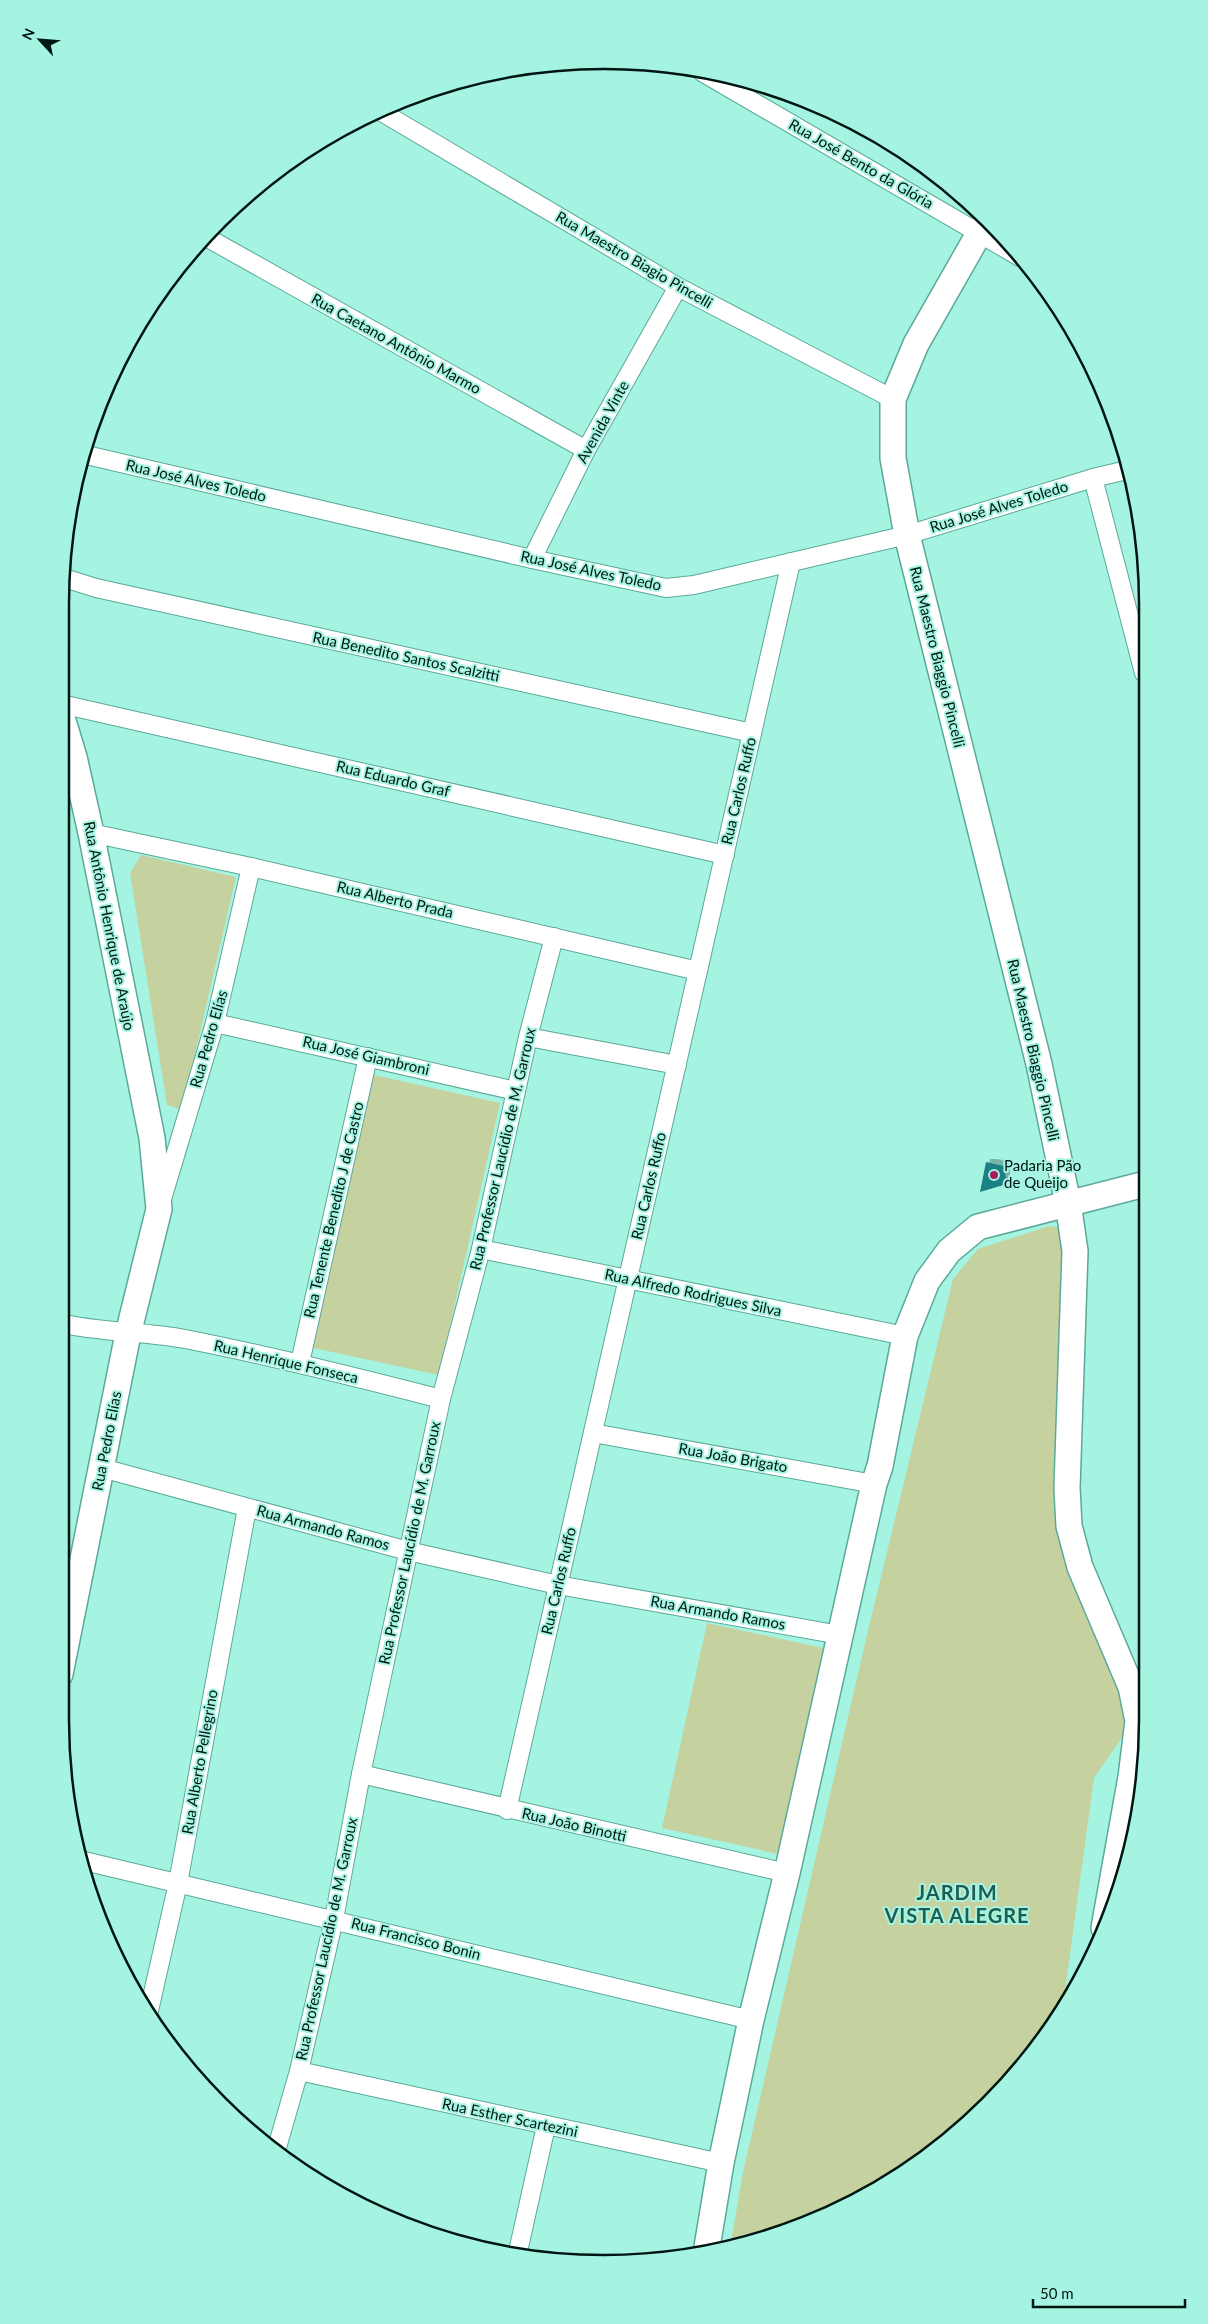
<svg xmlns="http://www.w3.org/2000/svg" width="1208" height="2324" viewBox="0 0 1208 2324" font-family="Lato,sans-serif">
<defs>
<filter id="shadow"><feDropShadow dx="4.5" dy="-4.5" stdDeviation="0" flood-color="#0004"/></filter>
</defs>
<rect width="100%" height="100%" fill="#a5f4e2"/>
<g fill="#c5d2a0">
<polygon points="141,855 236,877 182,1110 167,1105 130,873"/>
<polygon points="365,1073 500,1103 439,1375 304,1346"/>
<polygon points="1049,1226 1062,1228 1070,1240 1053,1489 1056,1531 1132,1723 1094,1778 1062,2013 1056,2022 989,2104 935,2152 845,2208 745,2245 730,2248 743,2172 866,1639 953,1279 978,1249"/>
<polygon points="707,1623 823,1648 778,1854 662,1828"/>
</g>
<polygon fill="#1a8084" filter="url(#shadow)" points="986,1162 1004,1166 1007,1184 980,1192"/>
<g fill="none" stroke-linecap="round" stroke-linejoin="round">
<g stroke="#5ba999" stroke-width="20">
<g id="street">
<polyline points="702,72 1020,257"/>
<polyline points="380,111 678,287 893,399"/>
<polyline points="206,237 586,450"/>
<polyline points="82,454 532,559 666,588 694,585 907,535 1093,478 1127,470"/>
<polyline points="1093,478 1144,673"/>
<polyline points="532,559 586,450 678,287"/>
<polyline points="61,577 96,588 752,733"/>
<polyline points="61,704 725,855"/>
<polyline points="61,796 73,758"/>
<polyline points="91,833 251,867 698,971"/>
<polyline points="215,1023 516,1091"/>
<polyline points="528,1037 677,1065"/>
<polyline points="162,1199 215,1023 251,867"/>
<polyline points="481,1249 905,1336"/>
<path d="M60,1323C101,1333 144,1331 185,1339C272,1356 356,1377 441,1399"/>
<polyline points="300,1363 368,1057"/>
<polyline points="593,1433 874,1484"/>
<polyline points="102,1468 408,1551 558,1585 840,1635"/>
<polyline points="361,1774 787,1873"/>
<polyline points="507,1810 791,562"/>
<polyline points="80,1860 751,2020"/>
<polyline points="148,2015 178,1883 247,1508"/>
<polyline points="299,2071 721,2163"/>
<polyline points="276,2151 299,2071 334,1919 361,1774 441,1399 481,1249 528,1037 554,937"/>
<polyline points="517,2256 546,2126"/>
</g>
</g>
<g stroke="#5ba999" stroke-width="28">
<g id="secondary">
<polyline points="985,223 916,344 893,399 893,458 907,535 1039,1064 1068,1203 1075,1251 1067,1488 1069,1526 1080,1567 1131,1687 1138,1721 1131,1777 1104,1928"/>
<polyline points="60,1674 128,1334 159,1209 152,1138 91,833 74,757 61,714"/>
<polyline points="706,2253 721,2163 751,2020 787,1873 874,1484 880,1466 905,1336 927,1281 949,1251 978,1227 1145,1184"/>
</g>
</g>
<use href="#street" stroke="#fff" stroke-width="18"/>
<use href="#secondary" stroke="#fff" stroke-width="25"/>
</g>
<circle fill="#a71a5c" stroke="#a5f4e2" stroke-width="2" cx="994" cy="1175" r="5"/>
<g text-anchor="middle" stroke-width="4" stroke-linejoin="round" paint-order="stroke">
<g font-size="15" fill="#001612" stroke="#a5f4e2">
<text transform="translate(861 164) rotate(30)" y="5">Rua José Bento da Glória</text>
<text transform="translate(634 260) rotate(30)" y="5">Rua Maestro Biagio Pincelli</text>
<text transform="translate(396 344) rotate(29)" y="5">Rua Caetano Antônio Marmo</text>
<text transform="translate(603 422) rotate(-61)" y="5">Avenida Vinte</text>
<text transform="translate(196 481) rotate(13)" y="5">Rua José Alves Toledo</text>
<text transform="translate(999 507) rotate(-17)" y="5">Rua José Alves Toledo</text>
<text transform="translate(591 571) rotate(12)" y="5">Rua José Alves Toledo</text>
<text transform="translate(406 657) rotate(12)" y="5">Rua Benedito Santos Scalzitti</text>
<text transform="translate(937 657) rotate(76)" y="5">Rua Maestro Biaggio Pincelli</text>
<text transform="translate(393 779) rotate(13)" y="5">Rua Eduardo Graf</text>
<text transform="translate(739 791) rotate(-77)" y="5">Rua Carlos Ruffo</text>
<text transform="translate(395 900) rotate(13)" y="5">Rua Alberto Prada</text>
<text transform="translate(109 926) rotate(79)" y="5">Rua Antônio Henrique de Araújo</text>
<text transform="translate(209 1039) rotate(-74)" y="5">Rua Pedro Elías</text>
<text transform="translate(1033 1050) rotate(77)" y="5">Rua Maestro Biaggio Pincelli</text>
<text transform="translate(366 1056) rotate(13)" y="5">Rua José Giambroni</text>
<text transform="translate(503 1149) rotate(-77)" y="5">Rua Professor Laucídio de M. Garroux</text>
<text transform="translate(649 1186) rotate(-77)" y="5">Rua Carlos Ruffo</text>
<text transform="translate(334 1210) rotate(-77)" y="5">Rua Tenente Benedito J de Castro</text>
<text transform="translate(693 1293) rotate(12)" y="5">Rua Alfredo Rodrigues Silva</text>
<text transform="translate(286 1362) rotate(13)" y="5">Rua Henrique Fonseca</text>
<text transform="translate(107 1441) rotate(-79)" y="5">Rua Pedro Elías</text>
<text transform="translate(733 1458) rotate(10)" y="5">Rua João Brigato</text>
<text transform="translate(323 1528) rotate(15)" y="5">Rua Armando Ramos</text>
<text transform="translate(410 1543) rotate(-78)" y="5">Rua Professor Laucídio de M. Garroux</text>
<text transform="translate(559 1581) rotate(-77)" y="5">Rua Carlos Ruffo</text>
<text transform="translate(718 1613) rotate(10)" y="5">Rua Armando Ramos</text>
<text transform="translate(200 1762) rotate(-80)" y="5">Rua Alberto Pellegrino</text>
<text transform="translate(574 1825) rotate(13)" y="5">Rua João Binotti</text>
<text transform="translate(327 1939) rotate(-78)" y="5">Rua Professor Laucídio de M. Garroux</text>
<text transform="translate(416 1939) rotate(14)" y="5">Rua Francisco Bonin</text>
<text transform="translate(510 2118) rotate(12)" y="5">Rua Esther Scartezini</text>
</g>
<g font-size="15" fill="#001612" stroke="#a5f4e2" text-anchor="start">
<text x="1004" y="1171">Padaria Pão<tspan x="1004" dy="17">de Queijo</tspan></text>
</g>
<g font-size="20" font-weight="bold" letter-spacing="1" fill="#1f5c51" stroke="#a5f4e2">
<text x="957" y="1900">JARDIM<tspan x="957" dy="23">VISTA ALEGRE</tspan></text>
</g>
</g>
<path d="M0 0H1208V2324H0ZM604 69H604A535 535 0 0 1 1139 604V1720A535 535 0 0 1 604 2255H604A535 535 0 0 1 69 1720V604A535 535 0 0 1 604 69Z" fill="#a5f4e2" fill-rule="evenodd"/>
<path fill="none" stroke="#001612" stroke-width="2.5" d="M604 69H604A535 535 0 0 1 1139 604V1720A535 535 0 0 1 604 2255H604A535 535 0 0 1 69 1720V604A535 535 0 0 1 604 69Z"/>
<g transform="translate(40 40) rotate(296)" stroke="#a5f4e2" stroke-width="4" paint-order="stroke">
<path d="M0-4L9 19L0 12L-9 19Z" fill="#001612"/>
<text y="-8" font-size="14" font-weight="bold" text-anchor="middle" fill="#001612">N</text>
</g>
<path d="M1033 2299v8h152v-8" fill="none" stroke="#001612" stroke-width="2.5"/>
<text x="1040" y="2299" font-size="15" fill="#001612" stroke="#a5f4e2" stroke-width="4" paint-order="stroke">50 m</text>
</svg>
